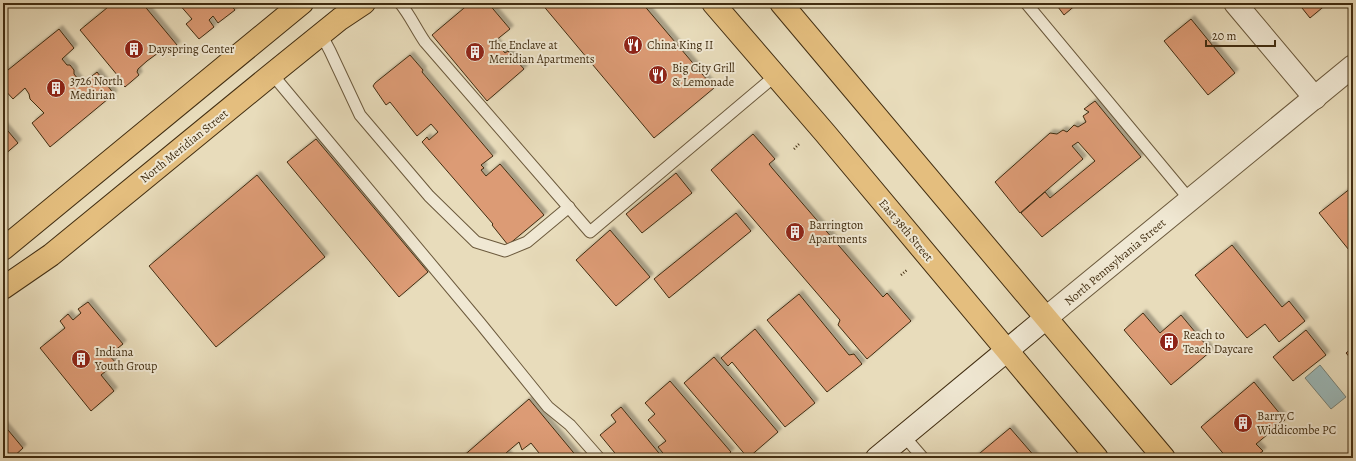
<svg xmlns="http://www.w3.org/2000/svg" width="1356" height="461" viewBox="0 0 1356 461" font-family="Alegreya,serif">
<defs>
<filter id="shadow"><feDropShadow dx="3.5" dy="-3.5" stdDeviation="1" flood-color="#0004"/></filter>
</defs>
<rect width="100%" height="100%" fill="#e8dcbb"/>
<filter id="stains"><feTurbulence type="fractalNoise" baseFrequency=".005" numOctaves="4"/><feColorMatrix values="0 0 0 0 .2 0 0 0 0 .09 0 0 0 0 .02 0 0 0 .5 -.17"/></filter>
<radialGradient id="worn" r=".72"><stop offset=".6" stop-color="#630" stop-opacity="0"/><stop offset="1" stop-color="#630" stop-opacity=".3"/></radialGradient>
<polygon fill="#9bb9ba" stroke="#778176" points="1320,365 1346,397 1331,409 1305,378"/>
<g fill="#dc9b75" stroke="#412d11" filter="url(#shadow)">
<polygon points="113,3 142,3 177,45 163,56 158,53 147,61 138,69 137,72 139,75 125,87 117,78 118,76 80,30"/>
<polygon points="178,3 229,3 235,10 218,23 213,16 209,20 214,27 199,39 186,24 192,19"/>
<polygon points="470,3 488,3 510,29 495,41 505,53 508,51 524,69 487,101 432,35"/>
<polygon points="541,3 642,3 714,88 654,138"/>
<polygon points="1055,3 1078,3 1064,15"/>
<polygon points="1298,3 1328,3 1310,18"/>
<polygon points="1191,19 1235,73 1208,95 1164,41"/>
<polygon points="59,29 74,48 62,59 67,65 70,65 74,70 74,74 82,84 97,72 114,94 50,147 32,123 44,113 30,99 29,94 25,88 13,99 3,88 3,74"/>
<polygon points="410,55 423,70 422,72 493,156 481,165 484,168 481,170 486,176 500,164 544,215 508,245 492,225 493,224 422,142 427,137 429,140 438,132 431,124 417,136 390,102 386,105 373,86 375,83"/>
<polygon points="1095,101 1141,157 1042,237 1021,213 1045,192 1050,198 1095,161 1078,142 1072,146 1083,159 1020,213 995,182 1050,133 1057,134 1063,130 1067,132 1074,125 1078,127 1086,122 1083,116 1089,112 1084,109"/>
<polygon points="3,125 18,143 3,156"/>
<polygon points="753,134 775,159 769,164 772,168 883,297 887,293 911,321 867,359 838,325 840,320 711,170"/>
<polygon points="316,139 428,272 399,297 287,162"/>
<polygon points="676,173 692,193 642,233 626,214"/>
<polygon points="257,175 325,257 216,347 149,266"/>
<polygon points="1351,188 1353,190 1353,255 1319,213"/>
<polygon points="736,213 751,231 669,298 654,279"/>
<polygon points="610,230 650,277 616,306 576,260"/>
<polygon points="1232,245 1282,307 1289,301 1305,321 1279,342 1265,324 1247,338 1195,275"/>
<polygon points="799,294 849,355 854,354 862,364 827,392 767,320"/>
<polygon points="88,302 123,344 109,355 116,363 101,375 114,391 91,411 40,348 65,328 60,321 68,314 73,320 81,313 78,309"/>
<polygon points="1143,313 1160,333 1181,315 1211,351 1171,385 1124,330"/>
<polygon points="755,329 815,403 785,427 732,362 728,366 721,358"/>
<polygon points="1306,330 1326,355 1293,381 1273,357"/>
<polygon points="1353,347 1353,361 1346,353"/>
<polygon points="714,357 778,432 748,458 684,383"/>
<polygon points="670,381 731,452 724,458 667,458 658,447 666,441 648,420 655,414 645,403"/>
<polygon points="1254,382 1285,420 1256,444 1263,451 1254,458 1227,458 1201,427"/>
<polygon points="529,399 578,458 543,458 531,443 522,450 519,442 506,453 510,458 461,458"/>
<polygon points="621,407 663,458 619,458 600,435 616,422 611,415"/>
<polygon points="3,424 23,448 12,458 4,448 3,449"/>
<polygon points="1010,428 1036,458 974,458"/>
</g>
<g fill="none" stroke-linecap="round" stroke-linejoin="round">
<g stroke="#6b593c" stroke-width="13">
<g id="lane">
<path d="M400,3C410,15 416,29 425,42L590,232L775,76"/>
<polyline points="1026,3 1190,200"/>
<polyline points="321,34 330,51 360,115 429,196 476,242 505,251 527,242 569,207"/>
<polyline points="272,74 480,323 548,407 570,425 599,458"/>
<polyline points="904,436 923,458"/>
</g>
</g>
<g stroke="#6b593c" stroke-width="24">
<g id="street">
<polyline points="1235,3 1315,98"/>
<polyline points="1046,318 1353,66"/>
</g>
</g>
<g stroke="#412d11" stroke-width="24">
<polyline id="secondary" points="877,458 1046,318"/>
</g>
<g stroke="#412d11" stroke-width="24">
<g id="primary">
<polyline points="713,3 825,133 1097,458"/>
<polyline points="781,3 1164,458"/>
<polyline points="3,249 302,3"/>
<polyline points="3,288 51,255 272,74 340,19 364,3"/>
</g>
</g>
<g stroke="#412d11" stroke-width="2.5" stroke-dasharray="1 2" stroke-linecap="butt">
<polyline points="794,149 800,143"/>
<polyline points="901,275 907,270"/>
</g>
<use href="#lane" stroke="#f0e8d3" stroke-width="11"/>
<use href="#street" stroke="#f0e8d3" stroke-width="22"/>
<use href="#secondary" stroke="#f0e8d3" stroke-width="22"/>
<use href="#primary" stroke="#e4be7e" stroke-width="22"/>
</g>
<defs>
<g id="restaurant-disc" transform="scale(1)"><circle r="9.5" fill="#8f2418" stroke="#f0e8d3"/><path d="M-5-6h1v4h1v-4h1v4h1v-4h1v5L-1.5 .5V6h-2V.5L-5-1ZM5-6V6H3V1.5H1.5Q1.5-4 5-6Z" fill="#fff"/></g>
<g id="building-disc" transform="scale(1)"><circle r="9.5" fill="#8f2418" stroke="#f0e8d3"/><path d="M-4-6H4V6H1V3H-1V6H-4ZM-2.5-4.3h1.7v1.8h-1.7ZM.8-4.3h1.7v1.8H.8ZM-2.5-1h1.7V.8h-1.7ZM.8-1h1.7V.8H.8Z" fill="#fff"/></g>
</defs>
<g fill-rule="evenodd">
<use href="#restaurant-disc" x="633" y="45"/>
<use href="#building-disc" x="134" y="49"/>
<use href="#building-disc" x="475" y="52"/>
<use href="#restaurant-disc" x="658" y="75"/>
<use href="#building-disc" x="56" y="88"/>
<use href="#building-disc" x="795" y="232"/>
<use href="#building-disc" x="1169" y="342"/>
<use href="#building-disc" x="81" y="359"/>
<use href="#building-disc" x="1243" y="423"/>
</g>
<g text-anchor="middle" stroke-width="4" stroke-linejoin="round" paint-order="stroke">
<g font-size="12" fill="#412d11" stroke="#f0e8d3" text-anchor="start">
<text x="489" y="49">The Enclave at<tspan x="489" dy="14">Meridian Apartments</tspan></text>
<text x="647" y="49">China King II</text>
<text x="148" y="53">Dayspring Center</text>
<text x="672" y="72">Big City Grill<tspan x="672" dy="14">&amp; Lemonade</tspan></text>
<text x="70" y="85">3726 North<tspan x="70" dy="14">Medirian</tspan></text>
<text x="809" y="229">Barrington<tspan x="809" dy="14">Apartments</tspan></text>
<text x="1183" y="339">Reach to<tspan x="1183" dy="14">Teach Daycare</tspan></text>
<text x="95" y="356">Indiana<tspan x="95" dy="14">Youth Group</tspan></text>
<text x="1257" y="420">Barry C<tspan x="1257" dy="14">Widdicombe PC</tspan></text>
</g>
<g font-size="12" fill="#412d11" stroke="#f0e8d3">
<text transform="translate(184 146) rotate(-39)" y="4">North Meridian Street</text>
<text transform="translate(906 230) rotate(50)" y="4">East 38th Street</text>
<text transform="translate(1115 262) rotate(-40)" y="4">North Pennsylvania Street</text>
</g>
</g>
<rect width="1356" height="461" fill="none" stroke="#e8dcbb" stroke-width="16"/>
<rect x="4" y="4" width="1348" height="453" fill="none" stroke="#412d11" stroke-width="2"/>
<rect x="8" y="8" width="1340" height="445" fill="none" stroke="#412d11"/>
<path d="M1206 40v6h69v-6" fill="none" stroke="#412d11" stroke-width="2"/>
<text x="1212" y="40" font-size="12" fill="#412d11" stroke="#f0e8d3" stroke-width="3" paint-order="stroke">20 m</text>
<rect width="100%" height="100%" filter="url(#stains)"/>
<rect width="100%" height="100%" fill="url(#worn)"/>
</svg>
